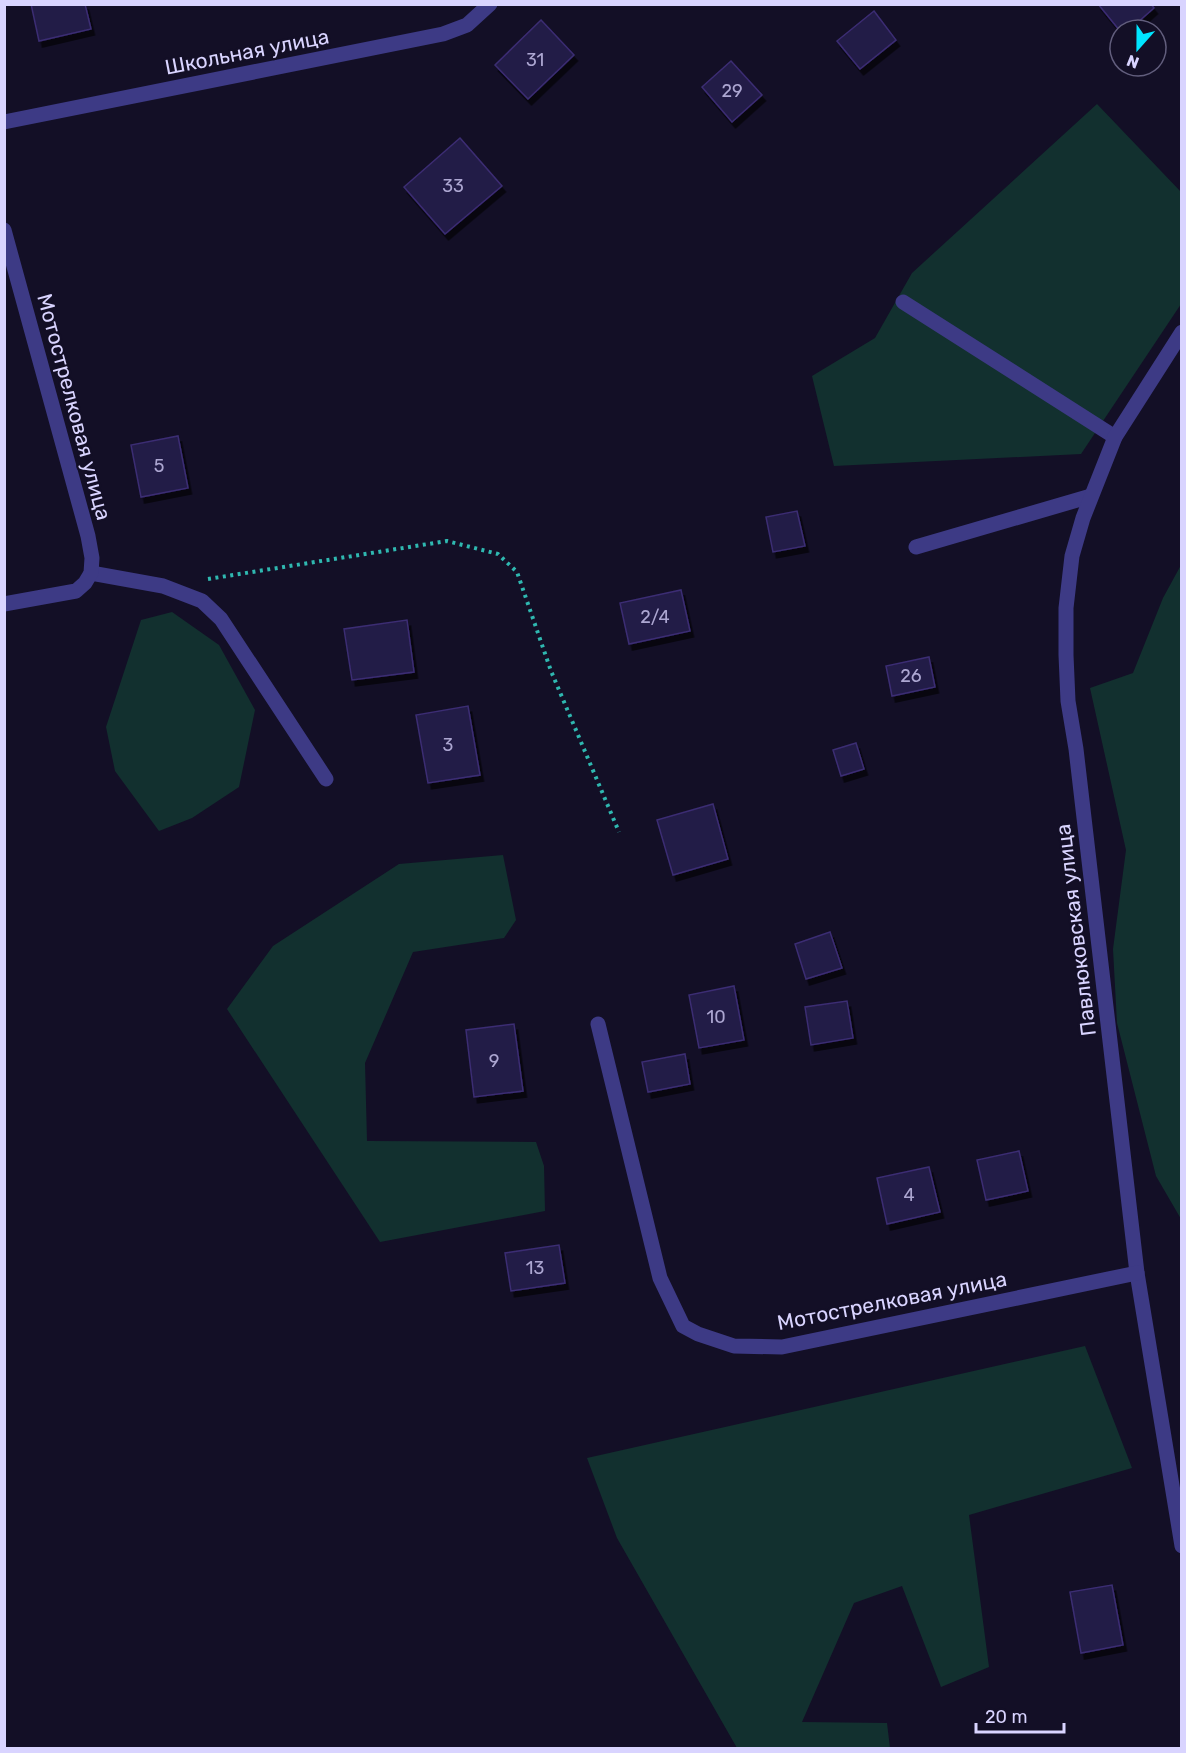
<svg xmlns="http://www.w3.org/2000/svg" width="1186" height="1753" viewBox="0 0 1186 1753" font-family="Rubik,sans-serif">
<defs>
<filter id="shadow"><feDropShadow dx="3.5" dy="6" stdDeviation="0" flood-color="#0009"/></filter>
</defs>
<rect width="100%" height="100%" fill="#130f26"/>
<g fill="#12302f">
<polygon points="1097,104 1181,192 1181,304 1081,454 834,466 812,376 875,338 912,273"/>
<polygon points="1181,565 1181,1219 1156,1176 1117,1023 1113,949 1126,850 1090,688 1133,673 1163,598"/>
<polygon points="172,612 219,645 255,710 239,787 192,818 159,831 115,771 106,727 141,620"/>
<polygon points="503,855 516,920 504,938 413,952 365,1063 367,1141 536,1142 544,1166 545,1211 380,1242 227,1009 273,946 399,864"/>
<polygon points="1085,1346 1132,1468 969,1515 989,1667 941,1687 902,1586 854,1603 802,1722 887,1723 890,1748 737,1748 617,1538 587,1458"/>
</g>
<g fill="#241b47" stroke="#3b2d73" stroke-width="1.5" filter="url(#shadow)">
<polygon points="31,4 85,4 91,29 39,41"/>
<polygon points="1098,4 1151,4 1154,8 1129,30 1120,31"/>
<polygon points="874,11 896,40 860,69 837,41"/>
<polygon points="541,20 574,55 528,99 495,65"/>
<polygon points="731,61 762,95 732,122 702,87"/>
<polygon points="460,138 502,186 445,234 404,187"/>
<polygon points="178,436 188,488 141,497 131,445"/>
<polygon points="797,511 805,546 773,552 766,517"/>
<polygon points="681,590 690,631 629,644 620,603"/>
<polygon points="407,620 414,672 352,680 344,629"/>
<polygon points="929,657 935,687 892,696 886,666"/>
<polygon points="468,706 480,775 428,783 416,715"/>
<polygon points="856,743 864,769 841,776 833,750"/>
<polygon points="713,804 728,859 673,875 657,820"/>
<polygon points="830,932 842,968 806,979 795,944"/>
<polygon points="734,986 744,1040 699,1048 689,995"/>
<polygon points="847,1001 853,1038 811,1045 805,1007"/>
<polygon points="514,1024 523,1091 474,1097 466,1030"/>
<polygon points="685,1054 690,1084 648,1092 642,1062"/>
<polygon points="1019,1151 1028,1191 986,1200 977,1160"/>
<polygon points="929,1167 940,1212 887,1224 877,1178"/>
<polygon points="559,1245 565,1283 511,1291 505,1253"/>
<polygon points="1112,1585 1123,1645 1081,1653 1070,1592"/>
</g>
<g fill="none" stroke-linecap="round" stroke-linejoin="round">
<polyline stroke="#2fb8b0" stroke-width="4" stroke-dasharray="3 4.5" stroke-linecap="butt" points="208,579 447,541 498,554 517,572 551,671 619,832"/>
<g stroke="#3d3a85" stroke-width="15">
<polyline points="903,302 1115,437"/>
<polyline points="916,547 1091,496"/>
<polyline points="91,573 163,586 202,601 221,619 326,779"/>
</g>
<g stroke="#3d3a85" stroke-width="15">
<polyline points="4,122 443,34 467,25 490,4"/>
<polyline points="4,230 88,536 92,558 91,573 85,583 76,591 4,604"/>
<polyline points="1182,332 1115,437 1083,518 1072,556 1066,608 1066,655 1068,701 1076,749 1137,1273 1182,1546"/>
<polyline points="598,1024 660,1278 683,1326 698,1334 734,1346 782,1347 1137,1273"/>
</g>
</g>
<g text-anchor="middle" stroke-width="4.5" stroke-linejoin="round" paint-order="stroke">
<g font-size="18" fill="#aca6d1">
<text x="535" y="66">31</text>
<text x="732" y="97">29</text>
<text x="453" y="192">33</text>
<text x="159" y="472">5</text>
<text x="655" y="623">2/4</text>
<text x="911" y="682">26</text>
<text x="448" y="751">3</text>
<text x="716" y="1023">10</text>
<text x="494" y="1067">9</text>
<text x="909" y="1201">4</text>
<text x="535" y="1274">13</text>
</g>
<g font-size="21" fill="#d9d4ff" stroke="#130f26">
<text transform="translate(247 52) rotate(-11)" y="7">Школьная улица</text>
<text transform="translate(74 407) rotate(75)" y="7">Мотострелковая улица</text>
<text transform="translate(1076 930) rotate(-97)" y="7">Павлюковская улица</text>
<text transform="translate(892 1301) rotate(-11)" y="7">Мотострелковая улица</text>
</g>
</g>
<rect width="1186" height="1753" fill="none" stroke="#d9d4ff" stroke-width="12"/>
<g transform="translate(1138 48) rotate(201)"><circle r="28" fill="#130f26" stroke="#625e7d" stroke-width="1.5"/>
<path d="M0-4.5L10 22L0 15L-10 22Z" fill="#00e5ff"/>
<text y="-9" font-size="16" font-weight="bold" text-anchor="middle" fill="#d9d4ff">N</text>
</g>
<path d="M976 1723v9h88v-9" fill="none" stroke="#d9d4ff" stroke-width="3"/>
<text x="985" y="1723" font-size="18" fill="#d9d4ff" stroke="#130f26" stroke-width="4.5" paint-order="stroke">20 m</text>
</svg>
